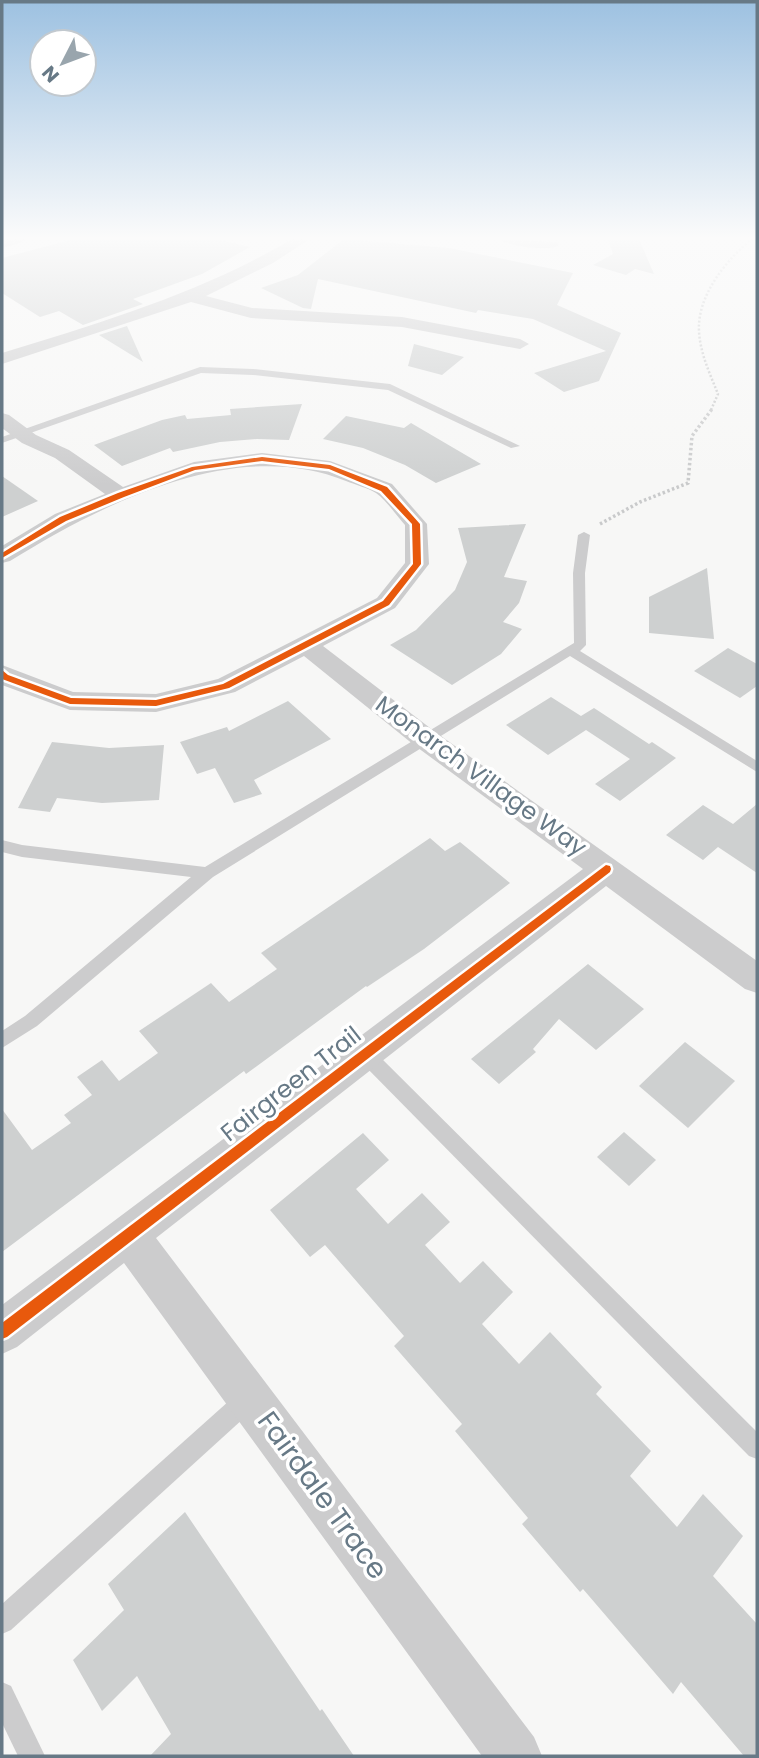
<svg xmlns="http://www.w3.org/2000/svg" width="759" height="1758" viewBox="0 0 759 1758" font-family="Poppins,sans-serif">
<rect width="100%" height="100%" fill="#f7f7f6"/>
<g fill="#ced0d0">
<polygon points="74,239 215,239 250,247 202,274 133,299 143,304 83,325 59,311 40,317 2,293 2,258"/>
<polygon points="344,239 449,248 573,273 557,305 621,333 599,381 564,392 534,373 606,351 533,319 478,310 476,313 318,279 311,309 303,308 261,288 298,275"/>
<polygon points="639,239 654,274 635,269 626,275 593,265 613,254 608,240"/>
<polygon points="127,326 143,362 99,335"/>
<polygon points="414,344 464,357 442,375 408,366"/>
<polygon points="302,404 289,440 257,439 220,442 173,452 170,448 122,466 94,445 162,420 185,415 187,419 231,415 230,409"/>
<polygon points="346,416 404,428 411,423 481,464 436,483 405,465 363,448 323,439"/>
<polygon points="2,476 38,501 2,517"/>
<polygon points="526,524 504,577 527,581 519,603 503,622 522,629 501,654 452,685 390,645 416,630 455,590 467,562 458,528"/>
<polygon points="707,568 714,639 649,633 649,597"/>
<polygon points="728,648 757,664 757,686 740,698 694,671"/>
<polygon points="551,697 581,716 594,708 649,744 652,742 676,758 620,801 595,784 630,759 586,730 548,755 506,725"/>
<polygon points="288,701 331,739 254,780 262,794 234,803 215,768 197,774 180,742 227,727 229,731"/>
<polygon points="52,742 109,748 164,745 159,800 102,803 57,798 50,812 18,808"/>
<polygon points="757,804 757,873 718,847 703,860 666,835 703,805 733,824"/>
<polygon points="430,838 445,851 460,842 510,883 424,949 367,987 366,986 246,1074 244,1071 2,1252 2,1109 32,1150 71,1123 64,1115 92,1095 77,1077 102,1060 119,1081 158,1053 139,1031 211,983 229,1002 277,969 261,953"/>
<polygon points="588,964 644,1009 596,1050 559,1019 533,1049 536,1052 499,1084 471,1059"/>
<polygon points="685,1042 735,1081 688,1128 639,1086"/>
<polygon points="624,1132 656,1160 629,1186 597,1157"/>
<polygon points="363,1133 389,1160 356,1189 388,1224 422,1193 450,1222 425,1245 460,1283 483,1261 513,1292 482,1324 519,1364 550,1332 602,1387 596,1394 651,1451 630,1476 677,1527 703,1494 743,1536 713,1576 757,1624 757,1756 744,1756 681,1682 673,1694 583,1589 580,1592 522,1524 528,1518 455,1431 462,1424 394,1346 404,1336 325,1245 310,1257 270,1210"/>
<polygon points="185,1512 320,1711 322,1709 354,1756 150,1756 171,1734 137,1676 102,1711 73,1660 124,1610 108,1584"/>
</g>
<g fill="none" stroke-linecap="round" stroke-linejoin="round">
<path stroke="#c9cacb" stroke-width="2.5" stroke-dasharray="2 2" stroke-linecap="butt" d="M711,410L718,394C710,374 700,353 699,331C697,296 726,260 752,239"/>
<polyline stroke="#c9cacb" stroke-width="3.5" stroke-dasharray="2.5 2.5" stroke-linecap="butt" points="600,524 640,502 688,483 692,436 712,409"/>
<g fill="#cccccd" fill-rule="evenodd">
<polygon points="200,367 253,369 390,384 520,446 511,448 388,390 253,375 201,373 2,443 2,437"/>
<polygon points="584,532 590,535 585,573 586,645 580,651 757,761 757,772 570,656 213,877 37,1026 2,1048 2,1031 25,1016 191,877 22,857 2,852 2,840 22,845 205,867 574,643 573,573 578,535"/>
<polygon points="365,1046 371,1048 757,1432 757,1459 749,1456 359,1060 356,1054 359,1048"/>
<polygon points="247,1389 255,1392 258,1400 255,1408 11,1630 2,1634 2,1604 239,1392"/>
<polygon points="2,1682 11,1686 45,1756 18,1756 2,1723"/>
</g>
<g fill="#cccccd" fill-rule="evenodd">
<polygon points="2,239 25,239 23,242 2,248"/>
<path d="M292,239H310L273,263L206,296L252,308L402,317L520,339L529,344L520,349L402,327L251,318L191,302L2,364V353C102,322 201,293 292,239Z"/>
<path d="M499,239L556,242L559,245C551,252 507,246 499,239Z"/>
<path d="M2,413L9,415L36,435L69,450L123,487L194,462L262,453L330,461L392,484L427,524L429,564L395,608L323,646L434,731L757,961V993L745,989L606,886L156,1238L534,1737L542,1756H482L124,1263L17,1347L2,1354V1305L583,869L414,745L304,656L235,692L156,712L70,710L2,685V665L73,692L156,694L218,679L377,598L405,563V525C396,515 387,501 376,493C368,488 356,485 346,481C235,436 104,503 10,561L2,563V546L55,514L105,494L55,458L22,443L2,428Z"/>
</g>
<g stroke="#fff" stroke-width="5">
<g id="cycleway">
<polygon points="262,457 330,465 387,487 420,524 421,564 389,605 229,688 156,706 70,704 2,679 2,670 8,675 71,698 156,700 223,684 383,601 413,564 412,524 381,491 329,469 262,461 195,470 124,497 66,521 2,558 2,553 60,517 118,493 192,467"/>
<polygon points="606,865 610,866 611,869 610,872 7,1337 2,1339 2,1323"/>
</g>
</g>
<use href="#cycleway" fill="#e8590c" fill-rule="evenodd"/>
</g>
<linearGradient id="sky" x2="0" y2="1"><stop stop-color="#9dc1e1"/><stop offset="0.49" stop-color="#fbfbfb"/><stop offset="1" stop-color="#fbfbfb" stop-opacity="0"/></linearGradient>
<rect width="759" height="485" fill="url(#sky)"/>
<g text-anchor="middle" stroke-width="7" stroke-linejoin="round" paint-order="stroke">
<g font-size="24" fill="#677986" stroke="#fff">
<text transform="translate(481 776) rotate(36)" y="8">Monarch Village Way</text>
<text transform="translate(291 1084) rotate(-38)" y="8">Fairgreen Trail</text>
</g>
<g font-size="28" fill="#677986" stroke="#fff">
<text transform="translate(323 1495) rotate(54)" y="10">Fairdale Trace</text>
</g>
</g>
<rect width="759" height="1758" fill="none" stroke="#677986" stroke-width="7"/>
<g transform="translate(63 63) rotate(228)"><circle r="33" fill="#ffffff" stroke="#c2c9cf" stroke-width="2"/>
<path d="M0-5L12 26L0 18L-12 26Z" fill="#99a5ad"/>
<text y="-10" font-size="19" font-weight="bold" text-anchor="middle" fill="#677986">N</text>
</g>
</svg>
